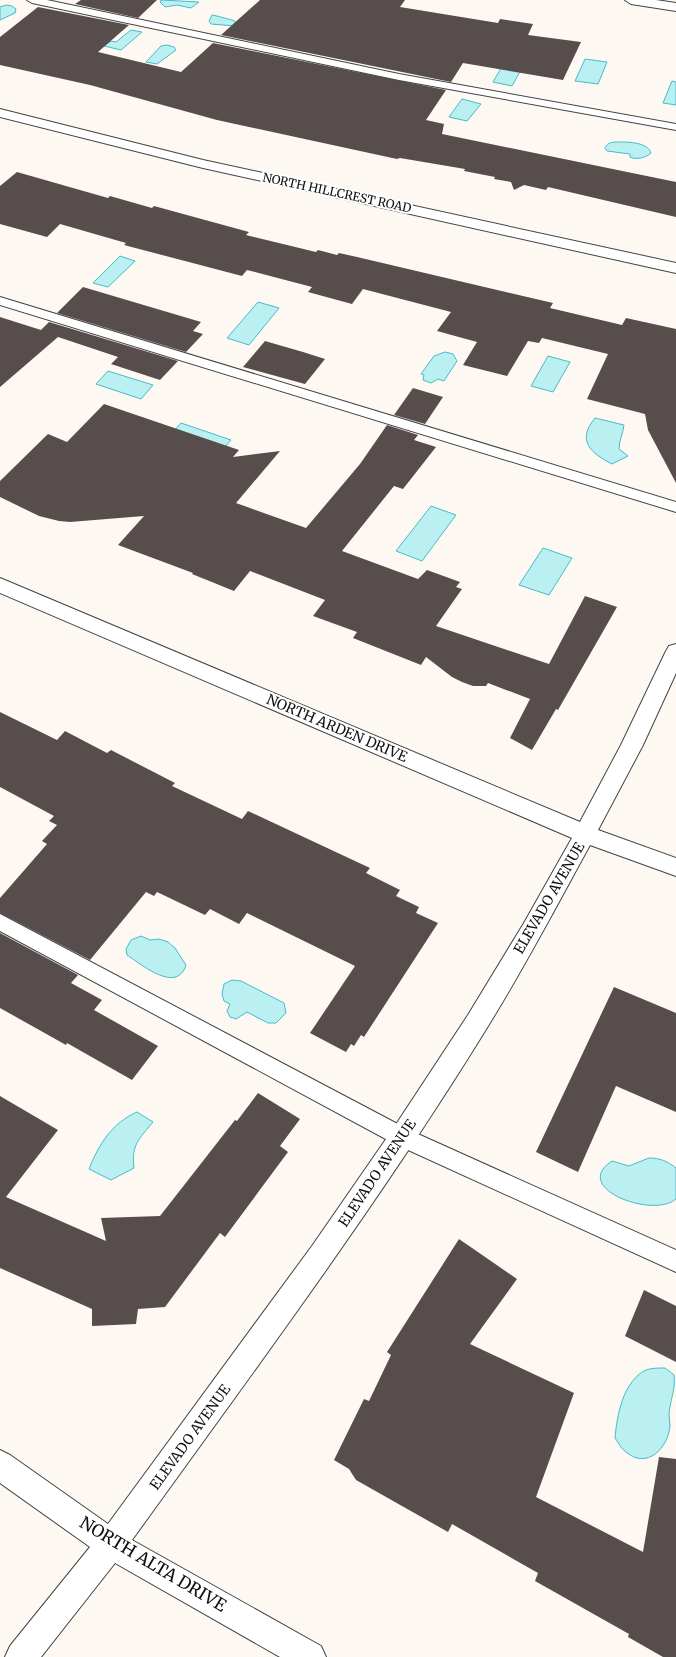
<svg xmlns="http://www.w3.org/2000/svg" width="676" height="1657" viewBox="0 0 676 1657" font-family="Merriweather,serif">
<rect width="100%" height="100%" fill="#fef8f3"/>
<g fill="#bbf0f3" stroke="#46bcc6">
<polygon points="161,0 199,2 191,8 177,5 165,7 160,2"/>
<polygon points="6,5 12,6 16,9 15,13 0,20 0,7"/>
<path d="M212,15C214,15 232,20 235,21L236,26L211,24L209,21Z"/>
<polygon points="131,30 142,32 121,50 104,46 111,41 116,42"/>
<polygon points="167,45 174,47 176,50 157,64 146,62 161,46"/>
<polygon points="585,59 607,62 598,84 575,81"/>
<polygon points="503,65 522,68 512,86 493,82"/>
<polygon points="672,81 676,82 676,105 663,103"/>
<polygon points="462,99 481,104 467,121 449,117"/>
<path d="M614,142C625,142 647,141 651,153C646,158 636,160 630,157V154L607,151L605,148C607,143 610,143 614,142Z"/>
<polygon points="120,256 135,261 108,287 93,283"/>
<polygon points="258,302 279,308 249,345 227,338"/>
<polygon points="445,352 453,354 457,361 444,381 438,379 431,383 423,380 424,375 421,374 434,356"/>
<polygon points="548,356 570,362 553,392 531,386"/>
<polygon points="108,371 153,385 141,399 96,384"/>
<path d="M595,418L624,425C623,434 619,440 619,449L628,456L612,464C591,453 576,441 595,418Z"/>
<polygon points="181,423 231,440 216,457 167,439"/>
<polygon points="431,506 456,515 422,561 396,551"/>
<polygon points="543,548 572,558 549,595 519,585"/>
<path d="M141,936L150,940L159,939L168,942L175,948L186,965C177,994 142,965 127,955L126,949L131,940Z"/>
<polygon points="232,980 241,981 284,1003 286,1013 276,1023 268,1023 247,1012 236,1019 230,1017 227,1011 230,1004 224,1001 222,994 224,984"/>
<path d="M137,1112L153,1122C139,1139 131,1145 134,1168L111,1180L89,1169C99,1144 112,1123 137,1112Z"/>
<path d="M649,1158C660,1158 667,1161 676,1168V1199C653,1219 570,1188 612,1161L629,1166Z"/>
<path d="M665,1368L674,1375C676,1389 670,1400 669,1414C669,1418 670,1422 670,1426C668,1448 647,1470 626,1452C621,1449 618,1442 615,1438C617,1415 623,1383 644,1371C649,1368 659,1368 665,1368Z"/>
</g>
<g fill="#584d4d">
<polygon points="81,0 157,0 138,18 75,4"/>
<polygon points="260,0 405,0 400,7 498,23 500,19 533,24 528,35 581,42 563,80 463,63 451,82 221,35"/>
<polygon points="38,7 129,25 98,52 181,72 213,43 446,90 426,120 444,124 442,134 676,182 676,217 548,187 546,190 524,185 514,190 511,182 494,179 495,177 464,171 465,169 400,158 397,159 217,120 90,85 0,65 0,37"/>
<polygon points="17,172 108,198 110,196 152,208 154,206 249,232 246,235 316,252 318,250 337,255 339,253 357,257 553,303 550,308 622,325 626,318 676,329 676,483 648,430 645,414 587,399 608,354 542,338 539,343 528,341 507,376 463,365 477,342 437,331 451,312 363,289 352,304 308,292 312,287 247,270 242,276 124,245 126,243 60,224 47,237 0,224 0,186"/>
<polygon points="83,287 201,322 193,331 203,334 186,352 57,313"/>
<polygon points="0,317 41,330 49,322 178,361 160,380 111,364 118,357 58,337 0,387"/>
<polygon points="265,341 303,352 325,359 305,384 243,367"/>
<polygon points="413,388 443,397 425,424 394,415"/>
<polygon points="104,404 239,450 233,457 280,451 236,503 306,528 360,464 387,425 418,435 414,440 436,447 403,489 394,486 342,551 418,579 427,570 460,582 456,587 462,589 436,626 549,664 585,596 617,607 558,710 556,709 532,750 510,738 530,699 488,683 486,686 473,686 462,682 452,677 426,657 421,665 353,638 357,632 313,616 325,600 250,571 234,591 192,574 193,573 118,545 144,516 70,522 59,521 39,516 0,497 0,481 48,434 67,442"/>
<polygon points="0,712 57,740 65,731 107,753 111,750 175,783 172,786 242,819 248,811 370,868 366,873 400,890 396,896 419,907 416,913 438,923 364,1037 361,1035 354,1046 351,1044 346,1052 310,1033 355,966 247,913 239,924 210,909 205,915 157,892 154,896 146,892 90,960 0,913 0,898 47,844 42,841 57,825 49,821 54,816 0,787"/>
<polygon points="0,933 78,975 71,983 102,1000 94,1010 158,1046 132,1080 67,1043 66,1045 0,1008"/>
<polygon points="614,987 676,1013 676,1112 616,1086 578,1172 536,1152"/>
<polygon points="258,1093 300,1119 280,1146 288,1152 225,1237 220,1233 165,1307 138,1309 136,1324 92,1326 92,1309 0,1268 0,1096 58,1130 6,1197 106,1241 101,1218 160,1216 235,1120 237,1121"/>
<polygon points="459,1239 517,1279 470,1344 574,1393 536,1497 643,1552 659,1457 676,1459 676,1657 663,1657 628,1637 629,1634 535,1581 538,1573 452,1524 448,1532 356,1480 349,1469 334,1460 364,1399 369,1401 391,1355 387,1352"/>
<polygon points="644,1290 676,1306 676,1362 625,1336"/>
</g>
<g fill="none" stroke-linecap="round" stroke-linejoin="round">
<g stroke="#434343" stroke-width="2">
<g id="lane">
<polygon points="27,0 47,0 399,74 676,124 676,130 399,80 32,3"/>
<polygon points="0,297 676,502 676,512 0,305"/>
<polygon points="0,914 409,1130 676,1250 676,1272 395,1144 0,931"/>
</g>
</g>
<g stroke="#434343" stroke-width="2">
<g id="street">
<polygon points="625,0 656,0 676,3 676,11 631,4"/>
<polygon points="0,109 203,160 676,263 676,273 203,168 0,117"/>
<path d="M0,578L580,822L621,745L666,651L669,646L676,644V673L643,745L598,830L676,858V876L590,845C556,907 523,970 485,1031C377,1206 253,1372 132,1540L321,1646L326,1657H280L115,1563L41,1657H5L10,1646L90,1547L0,1483V1450L10,1455L108,1524L312,1246L393,1129L468,1015L524,923L572,838L0,593Z"/>
</g>
</g>
<use href="#lane" fill="#fff" fill-rule="evenodd"/>
<use href="#street" fill="#fff" fill-rule="evenodd"/>
</g>
<g text-anchor="middle" stroke-width="4" stroke-linejoin="round" paint-order="stroke">
<g font-size="12" fill="#101010" stroke="#fff">
<text transform="translate(337 193) rotate(12)" y="4">NORTH HILLCREST ROAD</text>
</g>
<g font-size="14" fill="#101010" stroke="#fff">
<text transform="translate(337 728) rotate(23)" y="5">NORTH ARDEN DRIVE</text>
<text transform="translate(549 898) rotate(-60)" y="5">ELEVADO AVENUE</text>
<text transform="translate(377 1173) rotate(-56)" y="5">ELEVADO AVENUE</text>
<text transform="translate(190 1437) rotate(-54)" y="5">ELEVADO AVENUE</text>
</g>
<g font-size="17" fill="#101010" stroke="#fff">
<text transform="translate(153 1564) rotate(31)" y="6">NORTH ALTA DRIVE</text>
</g>
</g>
</svg>
